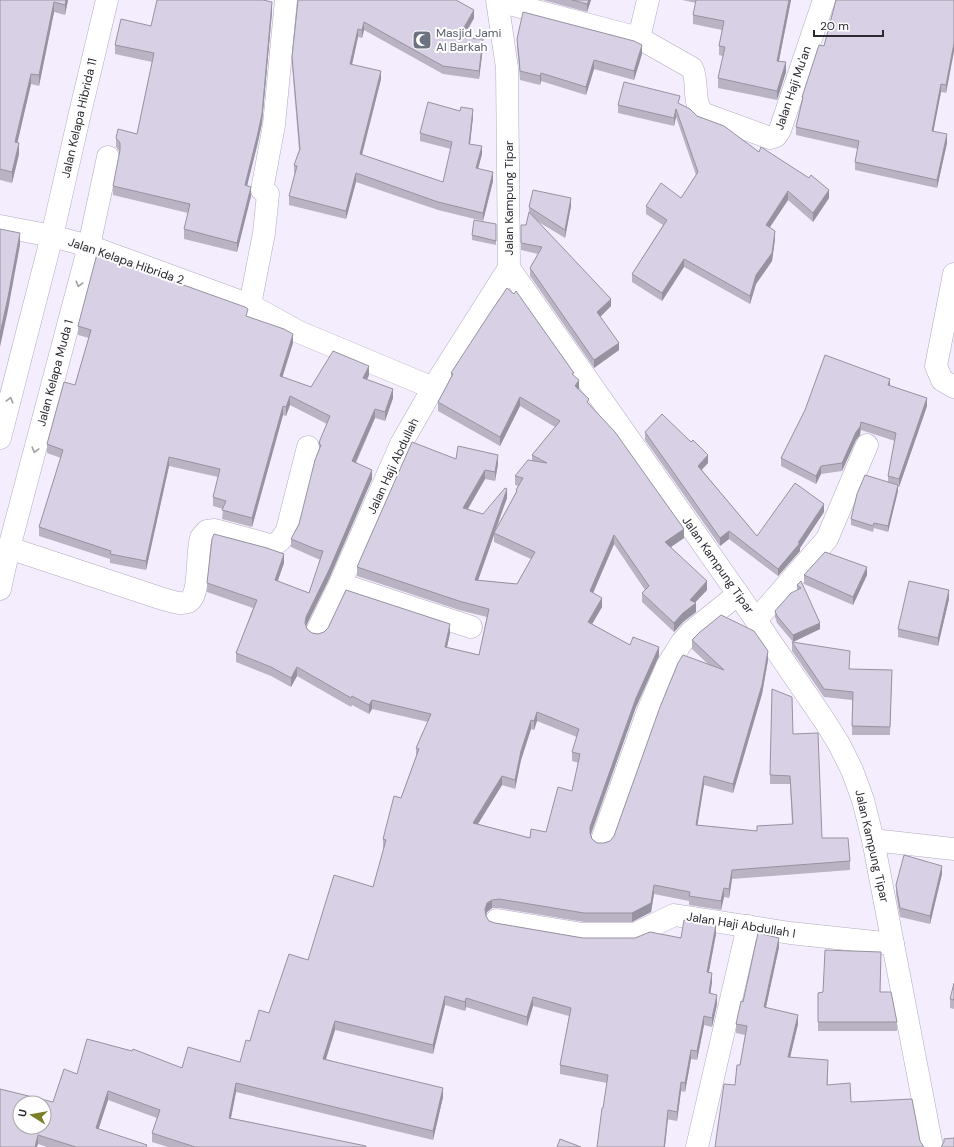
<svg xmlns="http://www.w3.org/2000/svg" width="954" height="1147" viewBox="0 0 954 1147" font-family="'DM Sans',sans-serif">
<rect width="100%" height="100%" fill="#f4edfe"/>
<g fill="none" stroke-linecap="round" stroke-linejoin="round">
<g stroke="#b2aabe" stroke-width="23">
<g id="minor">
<polyline points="497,0 507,68 509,268 738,594 824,720 839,744 852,770 863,800 873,840 932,1147"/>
<path d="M498,1L639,38L692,68C699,82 692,100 702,113L770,138L776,136L780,130L824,0"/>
<polyline points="639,38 648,0"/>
<polyline points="0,226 52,236 89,246 250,305 299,332 433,388"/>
<polyline points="954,274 936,366 942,380 954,387"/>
<polyline points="250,305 264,233 268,194 262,190 274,125 286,0"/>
<polyline points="0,438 52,236 80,113 107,0"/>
<path d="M9,548L163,599C170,601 181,605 188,602C201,596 196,552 201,538C202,536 205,533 207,531L215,530L270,545C280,543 282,539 287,530L308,447"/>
<polyline points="340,584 471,627"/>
<polyline points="0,589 9,548 89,246 108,157"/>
<polyline points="756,620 827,539 867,445"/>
<polyline points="317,631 340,584 401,444 433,388 509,268"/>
<polyline points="602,840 648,711 667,666 682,642 691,632 738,594"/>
<polyline points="873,840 954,849"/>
<polyline points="497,920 583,934 635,934 674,915 790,933 893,944"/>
<polyline points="697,1147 748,926"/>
</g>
</g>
<use href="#minor" stroke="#fff" stroke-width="22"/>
</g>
<g fill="#bab3c4" fill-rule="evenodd">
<polygon points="0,0 68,0 65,15 54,12 39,86 31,84 17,143 19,154 12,183 0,180"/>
<polygon points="298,0 474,18 463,39 483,47 479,79 443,74 364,30 362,38 358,37 352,65 381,79 362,155 443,182 451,149 420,141 420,133 473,117 470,144 482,154 478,169 493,181 483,221 438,210 356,182 346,219 289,205 289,196 295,174 294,173 294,165 299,150 292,65 292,57"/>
<polygon points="543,0 591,0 587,12"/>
<polygon points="682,0 791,0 779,61 786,72 777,100 718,88 718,78 723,56 719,55 719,46 722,30 693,24 693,15 696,3"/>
<polygon points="954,0 954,51 946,93 941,92 933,131 947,143 937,188 855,170 855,162 858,149 796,135 796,127 802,102 802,97 824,46"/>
<polygon points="272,12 262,123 257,146 247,185 251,196 237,252 184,239 184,229 188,213 113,195 113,186 120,153 116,147 116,138 137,134 152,62 115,54 115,45 151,26"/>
<polygon points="517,39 642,54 634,80 594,69 586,95 541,81 540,85 520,80 519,66 517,47"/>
<polygon points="680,104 697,116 759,152 829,198 813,222 788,200 770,227 775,239 772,261 756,284 750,304 684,267 662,301 632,282 632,274 663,225 646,214 646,206 681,198 696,175 676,117 674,126 618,113 618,105"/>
<polygon points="571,206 565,238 537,221 611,306 600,317 619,350 594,368 530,276 530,268 538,254 521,250 521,225 526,225 529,213 529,207"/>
<polygon points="496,224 496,245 472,240 472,235"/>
<path d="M248,317L293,343L282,377L311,387L369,375L367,380L393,398L385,421L375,418L356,463L372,479L329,579L306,626L307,629L312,633L318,634L450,633L447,647L479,655L487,617L459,610L357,576V567L456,459L498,464L495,481L485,479L468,509L483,514L507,498L496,530L516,492V490L518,486L515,485V476L532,461V455L555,427L520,406L500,446L438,411V402L451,377V373L574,376L579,390L684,538L671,547L707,590L695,602L696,612L683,622L674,632L642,602V593L645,590L614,544L593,593L602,607L592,624L630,645L659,656L636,707L591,835L592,839L597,843H604L610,841L614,836L709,665L692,649V640L768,660L762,694L733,793L704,785L697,825L757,831V826L792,824L790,784H770L772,689L793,734L822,838L850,861V870L732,879L729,898L724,897L721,910L689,905V901L654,894L651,912L632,922H584L499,908H492L487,912L486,916L489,921L495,923L583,938H681L716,934L709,972L712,982L710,994L717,1004L712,1027L704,1025L697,1060L691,1059L685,1092L681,1091L677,1121L603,1108L607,1083L560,1074V1065L569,1016L533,1006L527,1026L466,1007L465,1011L445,1005L433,1054L335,1030L326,1059L443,1097L433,1140L236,1092L231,1118L366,1147H168L152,1142V1133L157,1118L108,1100L98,1129L147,1147H47L38,1144L0,1147L53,1102L77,1074L182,1068L240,1062L250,1041L269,1013L308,960L373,887L384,848H383V839L401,798L416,756V748L428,722L372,709L369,714L352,705L351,707L297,676L291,687L271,676L236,662V653L253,608L207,592V583L284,563L277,581L309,593L321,560L318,559L291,547V539L299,524L319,450V444L327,424L290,405L286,416L283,415L252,527L222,519L223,509L213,506V497L218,477L169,466L146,570L110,563V559L39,536V527L61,458L47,453V444L75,385L89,338L78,335V326ZM494,535V542L531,559L517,584L478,580ZM537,721L577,737L572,752V761L579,763L572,791L546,832L530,838L478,824L502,785L515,789L521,760L531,729L534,730Z"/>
<polygon points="890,386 927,406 899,487 898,487 898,491 888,532 874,528 873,532 851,525 851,519 888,482 888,476 895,441 861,430 860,435 856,440 842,471 821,474 816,484 781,466 781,458"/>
<polygon points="645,432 691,442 708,463 702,470 757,536 824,512 800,548 800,551 778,576 729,539 720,546 645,440"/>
<polygon points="804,575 867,575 853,605 804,584"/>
<polygon points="801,581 820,629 793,642 777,623 775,617 775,611 797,590 797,585"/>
<polygon points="949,599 938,646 898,637 898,629"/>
<polygon points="792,642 849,669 892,670 890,735 852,735 852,700 824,697 792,651"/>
<polygon points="942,874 930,924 900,917 896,894 896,885"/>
<polygon points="779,947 766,1007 798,1024 790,1057 828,1069 827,1085 851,1102 920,1141 923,1146 735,1085 740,1065 745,1035 736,1033 736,1024 743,1002"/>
<polygon points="881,961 880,992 897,1022 897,1031 818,1031 818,993 823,992"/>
<polygon points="954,983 954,1009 950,1008 950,999"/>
</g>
<g fill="#9792a0">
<polygon points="66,0 68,0 65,15 65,5"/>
<polygon points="589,0 591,0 587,12 587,4"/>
<polygon points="789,0 791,0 777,70 777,61"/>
<polygon points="54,2 54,12 39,86 39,75"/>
<polygon points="272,2 272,12 262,123 257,146 245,194 245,185"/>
<polygon points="474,10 474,18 458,46 458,38"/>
<polygon points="364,22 364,30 362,38 362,30"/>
<polygon points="358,29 358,37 350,73 350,64"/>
<polygon points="483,39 483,47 479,79 479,71"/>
<polygon points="954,43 954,51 946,93 946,85"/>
<polygon points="642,45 642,54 634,80 634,71"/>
<polygon points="594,60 594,69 586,95 586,87"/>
<polygon points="786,62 786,72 777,100 777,91"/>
<polygon points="381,71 381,79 360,162 360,154"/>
<polygon points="541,73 541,81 540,85 540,76"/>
<polygon points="31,74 31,84 15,153 15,142"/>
<polygon points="941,84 941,92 932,139 932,131"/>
<polygon points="473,109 473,117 469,152 469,144"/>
<polygon points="676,109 676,117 674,126 674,118"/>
<polygon points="947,134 947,143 937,188 937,180"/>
<polygon points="19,143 19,154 12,183 12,172"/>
<polygon points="482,146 482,154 476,176 476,168"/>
<polygon points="493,172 493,181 483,221 483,213"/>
<polygon points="356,173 356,182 346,219 346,211"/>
<polygon points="251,187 251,196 237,252 237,243"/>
<polygon points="829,190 829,198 813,222 813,213"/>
<polygon points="788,191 788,200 766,233 766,225"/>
<polygon points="571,198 571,206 565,238 565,230"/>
<polygon points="775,231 775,239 772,261 756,284 750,304 750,296 756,275"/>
<polygon points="20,233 20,245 8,310 0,347 0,334"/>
<polygon points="684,259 684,267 662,301 662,293"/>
<polygon points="611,299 611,306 597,320 597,312"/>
<polygon points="293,334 293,343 280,385 280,376"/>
<polygon points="619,343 619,350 594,368 594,360"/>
<polygon points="369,366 369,375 363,387 363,378"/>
<polygon points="890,379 890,387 888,385"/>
<polygon points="579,380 579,389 575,395 575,386"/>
<polygon points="393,389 393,398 385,421 385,412"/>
<polygon points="290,396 290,405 286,416 286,407"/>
<polygon points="520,397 520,406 500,446 500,437"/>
<polygon points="927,398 927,406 899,487 899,479"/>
<polygon points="283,406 283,415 252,527 252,518"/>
<polygon points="375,409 375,418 352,470 352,461"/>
<polygon points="861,422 860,435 856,440 842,471 842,463 856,432"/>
<polygon points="498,455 498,464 495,481 495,472"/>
<polygon points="708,455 708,463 698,473 698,466"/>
<polygon points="169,457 169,466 146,570 146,561"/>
<polygon points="821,466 821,474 816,484 816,476"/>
<polygon points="372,470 372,479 329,579 306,626 305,623 306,617"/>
<polygon points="485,470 485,479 463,517 463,508"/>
<polygon points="898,485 898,491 888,532 888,526"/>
<polygon points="507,489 507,498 494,533 494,535 475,589 475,580"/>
<polygon points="824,504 824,512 800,548 800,551 778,576 778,569 798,543"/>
<polygon points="684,529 684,538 665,551 665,542"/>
<polygon points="729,531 729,539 720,546 720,538"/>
<polygon points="614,535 614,544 590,600 590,591"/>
<polygon points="284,554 284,563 275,589 275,580"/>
<polygon points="867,567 867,575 853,605 853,597"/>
<polygon points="707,581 707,590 691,607 696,603 696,612 683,622 674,632 674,623 690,600"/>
<polygon points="949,590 949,599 938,646 938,638"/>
<polygon points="602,598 602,607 588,631 588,622"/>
<polygon points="820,623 820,629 793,642 793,635"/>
<polygon points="450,624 450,633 445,656 445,647"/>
<polygon points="659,647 659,656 636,707 590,836 590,827 636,698"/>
<polygon points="768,651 768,660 762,694 733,793 733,784"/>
<polygon points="297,667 297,676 291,687 291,678"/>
<polygon points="372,700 372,709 369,714 369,705"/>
<polygon points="537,712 537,721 534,730 534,721"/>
<polygon points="531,720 531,729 521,760 515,789 515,780 521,751"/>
<polygon points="502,776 502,785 473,832 473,823"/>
<polygon points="704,776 704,785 696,834 696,825"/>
<polygon points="942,866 942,874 930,924 930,916"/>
<polygon points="732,870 732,879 729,898 729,889"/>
<polygon points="654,885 654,894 651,912 632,922 632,913"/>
<polygon points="724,888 724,897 721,910 721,901"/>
<polygon points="492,900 492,908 487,912 485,918 485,909 487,903"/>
<polygon points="716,925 716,934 707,981 707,972"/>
<polygon points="779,938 779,947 764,1016 764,1007"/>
<polygon points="712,973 712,982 709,1002 709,993"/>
<polygon points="717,995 717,1004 712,1027 712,1018"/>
<polygon points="445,996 445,1005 433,1054 433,1045"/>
<polygon points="533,997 533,1006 527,1026 527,1017"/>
<polygon points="466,998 466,1007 465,1011 465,1002"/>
<polygon points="798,1015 798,1024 788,1066 788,1057"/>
<polygon points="704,1016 704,1025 697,1060 697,1051"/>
<polygon points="335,1021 335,1030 323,1068 323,1059"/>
<polygon points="691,1050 691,1059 685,1092 685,1083"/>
<polygon points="828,1060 828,1069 827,1094 827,1085"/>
<polygon points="681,1082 681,1091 677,1121 677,1112"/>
<polygon points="236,1083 236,1092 229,1127 229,1118"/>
<polygon points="443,1088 443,1097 433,1140 433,1131"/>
<polygon points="108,1091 108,1100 96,1137 96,1128"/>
<polygon points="668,1110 668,1119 665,1147 664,1147"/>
<polygon points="38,1135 38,1144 37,1147 35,1147"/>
</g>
<g fill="#d8d0e4" stroke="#9792a0" fill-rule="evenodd">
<polygon points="0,0 66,0 65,5 54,2 39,75 31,74 15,142 19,143 12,172 0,169"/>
<polygon points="157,0 263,0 272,2 262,114 257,137 245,185 251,187 237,243 184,229 190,204 113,186 120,150 120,143 116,138 118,129 137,134 154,53 115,45 121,19 151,26"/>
<polygon points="298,0 456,0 474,10 458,38 483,39 479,71 443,66 364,22 362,30 358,29 350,64 381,71 360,154 443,182 452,142 420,133 428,102 460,111 461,107 473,109 469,144 482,146 476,168 493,172 483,213 438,202 356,173 346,211 289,196 297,166 294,165 300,149 292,57"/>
<polygon points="572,0 589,0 587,4"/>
<polygon points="696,0 789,0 777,61 786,62 777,91 718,78 725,47 719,46 724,21 693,15"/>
<polygon points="836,0 954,0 954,43 946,85 941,84 932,131 947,134 937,180 855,162 859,141 796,127 803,97 802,97 819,45 824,46"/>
<polygon points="523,12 634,41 642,45 634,71 594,60 586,87 541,73 540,76 520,71 519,58 517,39"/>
<polygon points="624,82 680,96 678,103 690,109 697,116 724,126 759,152 761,147 809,178 811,175 829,190 813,213 788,191 766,225 775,231 772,253 756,275 750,296 684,259 662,293 632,274 667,220 646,206 661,183 681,198 698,172 676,109 674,118 618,105"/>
<polygon points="533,190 571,198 565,230 529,207"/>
<polygon points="529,212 611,299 597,312 619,343 594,360 530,268 542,247 521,243 521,225 526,225"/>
<polygon points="474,220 496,224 496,241 472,235"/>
<polygon points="0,229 20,233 8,297 0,334"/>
<path d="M97,254L245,307L248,309L246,316L284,329L293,334L280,376L311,387L333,351L369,366L363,378L393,389L385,412L375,409L352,461L372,470L329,570L306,617L305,623L307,629L312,633L318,634L324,632L328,628L346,590L450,624L445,647L479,655L489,609L459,601L357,567L412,442L456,459L458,446L498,455L495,472L485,470L463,508L483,514L505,488L507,489L475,580L517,584L535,552L494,533L517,491L516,490L523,478L515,476L528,460L547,463L532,455L560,421L520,397L500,437L438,402L453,374L451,373L490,313L507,288L514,294L516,291L574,373L572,374L579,380L575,386L589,399L587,402L615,432L684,529L665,542L707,581L690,600L696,603L683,613L674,623L642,593L649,586L614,535L590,591L602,598L588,622L630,645L633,637L659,647L636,698L590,827V833L592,839L597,843H604L610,841L614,836L660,707L678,663L683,655L724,670L692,640L700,632L721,615L754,631L768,651L762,685L733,784L704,776L696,825L757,831V826L793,824L790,776L770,775L772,689L792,697L793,734L818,733L822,838H848L850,861L732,870L729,889L724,888L721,901L689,896L690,892L654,885L651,903L632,913H584L499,899L492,900L487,903L485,909L486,916L489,921L495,923L583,938H635L650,932L681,938L684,920L716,925L707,972L712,973L709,993L717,995L712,1018L704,1016L697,1051L691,1050L685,1083L681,1082L677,1112L668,1110L664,1147H597L602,1108H603L608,1075L560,1065L571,1008L533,997L527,1017L466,998L465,1002L445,996L433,1045L335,1021L323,1059L443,1088L433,1131L236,1083L229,1118L366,1146V1147H195L152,1133L160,1110L108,1091L96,1128L147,1145L146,1147H76L38,1135L35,1147H0V1089L53,1102L64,1069L77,1074L87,1039L132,1051L133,1049L182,1068L188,1047L240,1062L246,1040L250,1041L259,1010L269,1013L289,954L308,960L334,875L373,887L386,840L383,839L394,796L401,798L419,749L416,748L431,714L372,700L369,705L352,696L351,698L297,667L291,678L271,667L236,653L257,600L207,583L212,539L214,534L267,548L284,554L275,580L309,593L323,551L318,550L291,539L299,524L315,460L321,445L319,444L320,440L330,416L290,396L286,407L283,406L252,518L222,510L226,501L213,497L220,469L169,457L146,561L110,554L111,551L39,527L63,450L47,444L64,382L75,385L91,330L78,326ZM537,712L579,729L572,752L580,754L572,791L558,787L546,832L531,829L530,838L473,823L502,776L515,780L521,751L531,720L534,721ZM20,1103H44V1127H20Z"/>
<polygon points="825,355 890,379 888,385 927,398 899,479 888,476 896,433 861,422 860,427 856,432 842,463 821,466 816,476 781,458 805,410"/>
<polygon points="662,414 691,442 693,440 708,455 698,466 757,536 795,483 824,504 798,543 800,543 778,569 729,531 720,538 645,432"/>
<polygon points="865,475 898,485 888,526 874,523 873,526 851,519 857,494"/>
<polygon points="825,552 867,567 853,597 804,575"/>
<polygon points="801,581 820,623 793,635 777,616 775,611 791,593 801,588 797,585"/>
<polygon points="909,581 949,590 938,638 898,629"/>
<polygon points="792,642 850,651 849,669 892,670 890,727 852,726 853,692 824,689"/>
<polygon points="904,855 942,866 930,916 900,908 896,885"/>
<polygon points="758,933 779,938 764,1007 798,1015 788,1057 828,1060 827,1085 850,1083 851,1102 912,1099 920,1141 924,1147 715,1147 724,1084 735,1085 737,1065 740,1065 747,1026 736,1024 741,1001 743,1002"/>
<polygon points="825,950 881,952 880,992 891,992 897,1022 818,1022 818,993 823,992"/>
<polygon points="954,983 954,1000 950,999"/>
<polygon points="954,1138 954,1147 941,1147 944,1142 944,1139"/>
<polygon points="560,1139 581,1147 557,1147"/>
</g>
<defs><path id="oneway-chevron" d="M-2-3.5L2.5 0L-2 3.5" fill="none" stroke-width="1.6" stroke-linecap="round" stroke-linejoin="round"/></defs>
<g stroke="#a09fa2">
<use href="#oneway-chevron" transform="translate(79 284) rotate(105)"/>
<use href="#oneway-chevron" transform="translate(10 400) rotate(-75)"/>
<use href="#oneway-chevron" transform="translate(35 450) rotate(105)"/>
</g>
<defs>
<g id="mosque-square" transform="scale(1)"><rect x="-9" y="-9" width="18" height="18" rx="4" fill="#6b7280" stroke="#fefefe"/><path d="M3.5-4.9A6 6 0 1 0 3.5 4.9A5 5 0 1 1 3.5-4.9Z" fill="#fff"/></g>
</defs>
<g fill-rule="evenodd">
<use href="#mosque-square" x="422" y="40"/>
</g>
<g text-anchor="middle" stroke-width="4" stroke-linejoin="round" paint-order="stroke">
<g font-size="12" fill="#5b616d" stroke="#fefefe" text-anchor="start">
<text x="436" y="37">Masjid Jami<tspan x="436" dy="14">Al Barkah</tspan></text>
</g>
<g font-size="12" fill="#2c2931" stroke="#fefefe">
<text transform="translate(793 88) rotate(-71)" y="4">Jalan Haji Mu'an</text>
<text transform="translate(79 118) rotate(-77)" y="4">Jalan Kelapa Hibrida 11</text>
<text transform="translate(509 198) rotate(-90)" y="4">Jalan Kampung Tipar</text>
<text transform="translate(126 261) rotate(19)" y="4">Jalan Kelapa Hibrida 2</text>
<text transform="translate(55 373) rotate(-75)" y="4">Jalan Kelapa Muda 1</text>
<text transform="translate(393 466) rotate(-65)" y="4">Jalan Haji Abdullah</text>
<text transform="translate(718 565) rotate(55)" y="4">Jalan Kampung Tipar</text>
<text transform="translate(872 846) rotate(77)" y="4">Jalan Kampung Tipar</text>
<text transform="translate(741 925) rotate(9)" y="4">Jalan Haji Abdullah I</text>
</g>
</g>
<g transform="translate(32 1115) rotate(281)"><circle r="19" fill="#fefefe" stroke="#aaa9ac"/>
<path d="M0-3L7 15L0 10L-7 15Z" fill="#7b7f28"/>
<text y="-6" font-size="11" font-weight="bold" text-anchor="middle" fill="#2c2931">U</text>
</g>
<path d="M814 30v6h69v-6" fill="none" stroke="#2c2931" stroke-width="2"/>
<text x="820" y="30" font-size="12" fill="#2c2931" stroke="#fefefe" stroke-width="3" paint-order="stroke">20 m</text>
</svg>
